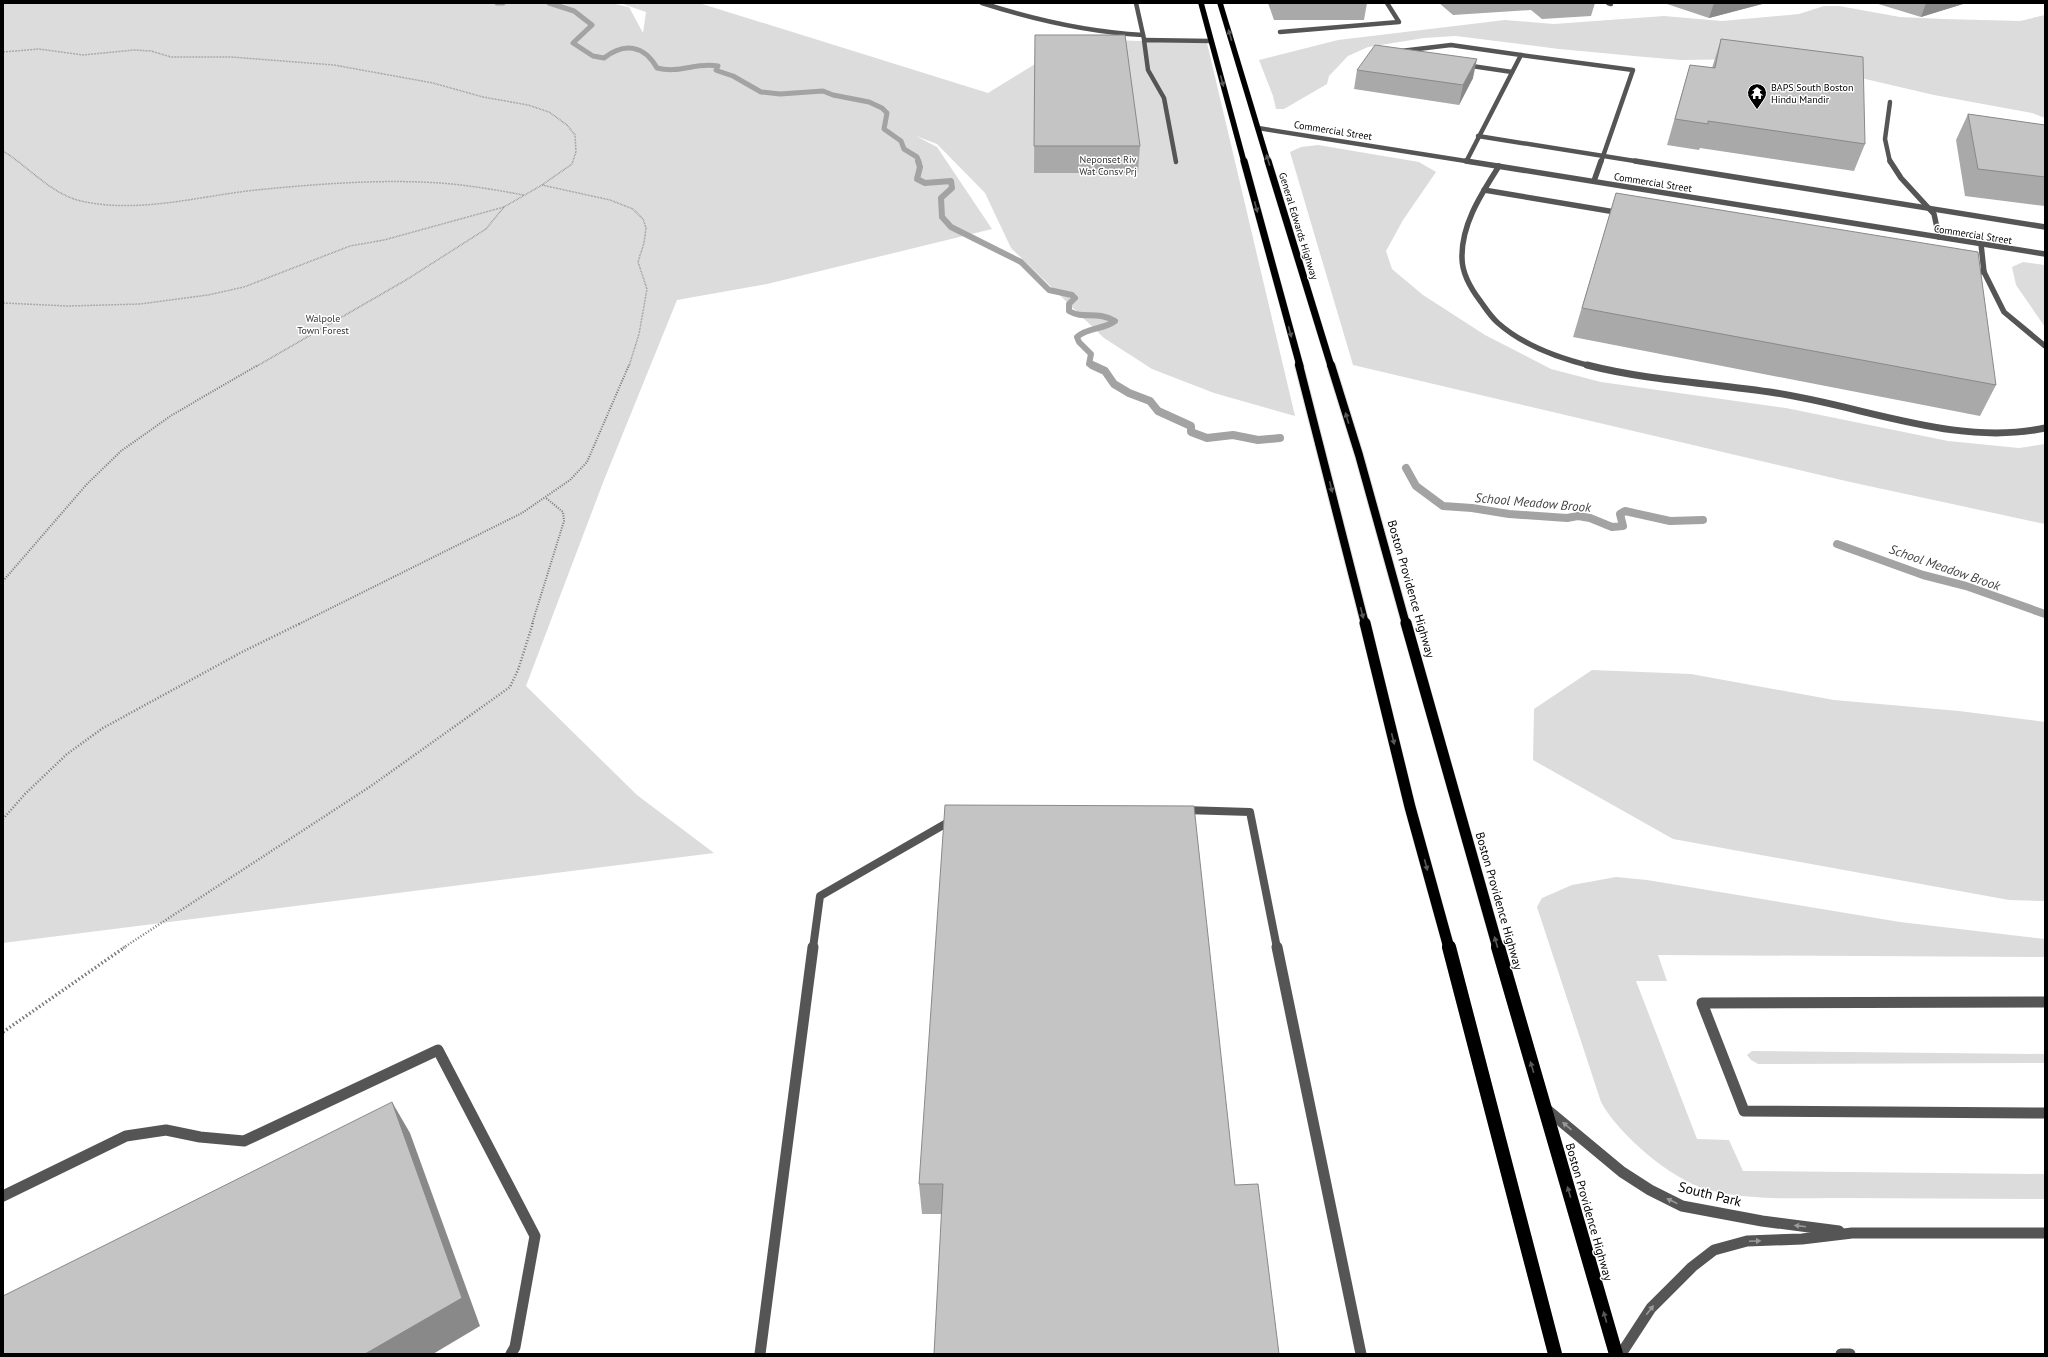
<svg xmlns="http://www.w3.org/2000/svg" width="2048" height="1357" viewBox="0 0 2048 1357" font-family="'PT Sans',sans-serif">
<rect width="100%" height="100%" fill="#fff"/>
<g fill="#dcdcdc">
<polygon points="3,3 610,3 629,7 643,33 646,12 620,3 699,3 988,93 1076,39 1207,43 1295,416 1214,393 1152,369 1104,338 1011,248 985,193 937,144 916,136 937,147 992,229 767,284 677,300 604,480 526,686 637,795 714,853 3,943"/>
<polygon points="1824,6 1839,6 1900,17 1944,19 2020,21 2045,15 2045,118 2032,113 1934,95 1861,78 1750,59 1681,60 1645,57 1559,49 1456,36 1424,38 1368,47 1348,56 1329,76 1327,84 1284,109 1276,109 1273,96 1259,60 1338,40 1505,20 1554,24 1664,16 1722,21 1799,14"/>
<polygon points="1318,145 1419,162 1436,172 1403,220 1386,251 1392,269 1423,295 1485,335 1551,369 1601,382 1786,408 1948,441 2019,448 2045,444 2045,524 1850,482 1353,365 1290,152 1301,147"/>
<polygon points="2023,262 2045,265 2045,327 2016,285 2012,267"/>
<polygon points="1592,670 1691,674 1834,700 1959,711 2045,722 2045,901 2009,900 1673,839 1533,760 1534,709"/>
<path d="M1616,877L1647,880L1900,922L2045,939V957L1658,955L1667,981H1636L1697,1139L1729,1140L1743,1171L2045,1174V1199C1976,1199 1908,1198 1839,1198C1797,1198 1747,1201 1706,1189C1672,1180 1618,1134 1601,1102L1537,907L1542,898L1572,885Z"/>
<polygon points="1752,1051 2045,1054 2045,1063 1758,1064 1751,1060 1747,1055"/>
</g>
<g fill="none" stroke-linecap="round" stroke-linejoin="round">
<g stroke="#a3a3a3" stroke-width="5">
<polyline points="497,3 503,3"/>
<path d="M549,3L574,11L592,25L573,43L593,56L604,58C624,42 644,45 657,68C680,74 695,62 718,66L716,70L718,71L733,76L761,92L780,94L823,91L833,95L869,102L882,108L887,113L884,129L901,141L904,149L917,157L919,162"/>
</g>
<path stroke="#a3a3a3" stroke-width="6" d="M918,161L920,167L917,179L925,183L951,181L952,188L941,198L942,217L951,227L1021,262L1049,290L1072,295L1075,298L1069,304V311C1084,320 1096,310 1115,321C1103,330 1088,327 1077,337L1079,342L1091,354L1089,364L1094,366"/>
<g stroke="#a3a3a3" stroke-width="8">
<polyline points="1092,365 1105,371 1114,384 1129,393 1150,401 1158,411 1191,426 1191,432 1207,438 1233,435 1258,440 1280,438"/>
<polyline points="1406,468 1416,486 1443,506 1472,508 1509,514 1567,518 1578,516 1590,518 1612,527 1623,526 1620,514 1625,511 1670,521 1703,520"/>
<polyline points="1837,544 1923,575 1966,586 2045,614"/>
</g>
<g stroke="#dbdbdb" stroke-width="6">
<g id="primary-far4">
<polyline points="1201,3 1244,162"/>
<polyline points="1220,3 1268,162"/>
</g>
</g>
<g stroke="#dbdbdb" stroke-width="8">
<g id="primary-far3">
<polyline points="1244,161 1300,366"/>
<polyline points="1268,161 1331,366"/>
</g>
</g>
<g stroke="#dbdbdb" stroke-width="10">
<g id="primary-far2">
<polyline points="1299,365 1365,624"/>
<polyline points="1331,365 1359,455 1406,624"/>
</g>
</g>
<g stroke="#dbdbdb" stroke-width="12">
<g id="primary-far1">
<polyline points="1365,623 1410,807 1449,948"/>
<polyline points="1406,623 1498,948"/>
</g>
</g>
<g stroke="#dbdbdb" stroke-width="14">
<g id="primary">
<polyline points="1449,947 1555,1354"/>
<polyline points="1498,947 1616,1354"/>
</g>
</g>
<g stroke="#777" stroke-width="1.5" stroke-dasharray="0.5 1" stroke-linecap="butt">
<polyline points="3,52 39,49 83,55 134,50 151,51 171,57 231,57 334,65 433,83 483,97 528,105 549,112 567,125 575,135 576,152 572,164 542,185 610,200 633,209 643,219 646,228 644,243 638,262 647,289 639,334 629,366"/>
<path d="M3,151C29,167 51,194 81,201C139,214 199,196 256,190C317,184 379,179 440,183C468,185 496,190 524,195"/>
<polyline points="3,303 68,306 140,304 208,295 244,287 350,246 384,240 504,207"/>
<polyline points="257,366 406,280 486,229 504,207 542,185"/>
</g>
<g stroke="#777" stroke-width="2" stroke-dasharray="1 1.5" stroke-linecap="butt">
<polyline points="3,581 87,484 121,451 172,415 258,365"/>
<polyline points="299,624 522,513 570,480 587,462 629,365"/>
<polyline points="532,624 564,521 563,512 546,498"/>
</g>
<g stroke="#777" stroke-width="2.5" stroke-dasharray="1 2" stroke-linecap="butt">
<polyline points="3,819 25,794 67,754 103,728 242,652 301,623"/>
<polyline points="123,948 371,786 510,687 518,670 533,623"/>
</g>
<polyline stroke="#777" stroke-width="3.5" stroke-dasharray="1.5 2.5" stroke-linecap="butt" points="3,1032 125,947"/>
<g stroke="#555" stroke-width="4.5">
<path d="M982,3C1035,20 1087,32 1143,35"/>
<polyline points="1136,3 1144,39"/>
<polyline points="1608,3 1611,4"/>
<polyline points="1280,32 1399,22 1387,3"/>
<polyline points="1401,51 1451,45 1521,55 1467,160"/>
<polyline points="1521,55 1633,70 1601,162"/>
<polyline points="1465,65 1512,72"/>
<polyline points="1890,102 1885,139 1890,162"/>
<polyline points="1478,136 1641,162"/>
<polyline points="1176,162 1164,98 1148,70 1144,40 1211,41"/>
</g>
<g stroke="#555" stroke-width="5.5">
<polyline points="1635,161 2045,227"/>
<polyline points="1890,161 1901,178 1934,214 1939,237"/>
<path d="M1499,166C1482,193 1461,224 1462,258C1462,274 1471,289 1481,302C1486,309 1491,317 1498,323C1524,346 1558,358 1591,366"/>
<polyline points="1594,181 1601,161"/>
<polyline points="1484,190 1621,213"/>
<polyline points="1981,244 1984,272 2004,312 2045,346"/>
<polyline points="1970,270 1984,272"/>
</g>
<path stroke="#555" stroke-width="7" d="M1587,365C1649,381 1713,383 1776,393C1863,406 1957,447 2045,428"/>
<g stroke="#555" stroke-width="8">
<polyline points="1184,810 1250,812 1277,948"/>
<polyline points="813,948 820,896 952,820"/>
</g>
<g stroke="#555" stroke-width="11">
<polyline points="1277,947 1361,1354"/>
<polyline points="2045,1002 1702,1003 1744,1111 2045,1113"/>
<polyline points="3,1196 126,1136 166,1130 200,1137 244,1141 438,1050 535,1236 515,1347 511,1354"/>
<polyline points="760,1354 813,947"/>
<polyline points="1841,1354 1850,1354"/>
</g>
<polyline stroke="#555" stroke-width="4.5" points="1258,128 1472,162"/>
<polyline stroke="#555" stroke-width="5.5" points="1466,161 2045,254"/>
<g stroke="#555" stroke-width="11">
<polyline points="1545,1108 1622,1172 1650,1190 1682,1206 1762,1221 1839,1231"/>
<polyline points="1621,1354 1651,1308 1692,1267 1714,1250 1747,1241 1802,1239 1852,1233 2045,1233"/>
</g>
<use href="#primary-far4" stroke="#000" stroke-width="5.5"/>
<use href="#primary-far3" stroke="#000" stroke-width="7"/>
<use href="#primary-far2" stroke="#000" stroke-width="8"/>
<use href="#primary-far1" stroke="#000" stroke-width="11"/>
<use href="#primary" stroke="#000" stroke-width="14"/>
</g>
<g fill="#a9a9a9">
<polygon points="1268,3 1367,3 1364,20 1274,20"/>
<polygon points="1439,3 1595,3 1591,16 1542,19 1531,10 1453,15"/>
<polygon points="1664,3 1766,3 1709,18"/>
<polygon points="1875,3 1963,3 1963,4 1921,17"/>
<polygon points="1035,35 1140,146 1138,173 1034,173"/>
<polygon points="1721,39 1865,144 1854,171 1700,148 1699,150 1667,145 1683,89 1690,65 1712,68"/>
<polygon points="1357,70 1473,78 1459,105 1354,89"/>
<polygon points="1968,114 2045,125 2045,206 1965,196 1956,140"/>
<polygon points="1616,193 1996,385 1980,416 1573,337"/>
<polygon points="919,1184 1235,1185 941,1214 922,1214"/>
</g>
<g fill="#898989">
<polygon points="1714,3 1766,3 1709,18"/>
<polygon points="1926,3 1963,3 1963,4 1921,17"/>
<polygon points="1477,59 1473,78 1459,105 1463,85"/>
<polygon points="392,1102 410,1133 480,1326 433,1354 365,1354"/>
</g>
<g fill="#c4c4c4" stroke="#898989">
<polygon points="1035,35 1125,35 1140,146 1034,146"/>
<polygon points="1721,39 1863,57 1865,144 1708,121 1708,124 1675,119 1690,65 1715,68"/>
<polygon points="1375,45 1477,59 1463,85 1357,70"/>
<polygon points="1968,114 2045,125 2045,177 1978,169"/>
<polygon points="1616,193 1978,252 1996,385 1582,308"/>
<polygon points="945,805 1194,806 1235,1185 1258,1184 1279,1354 934,1354 943,1184 919,1184"/>
<polygon points="392,1102 462,1298 365,1354 3,1354 3,1296"/>
</g>
<defs><path id="oneway-solid" d="M-6-.8H1V-3.2L6.5 0L1 3.2V.8H-6Z"/></defs>
<g fill="#595959">
<use href="#oneway-solid" transform="translate(1230 35) rotate(-106)"/>
<use href="#oneway-solid" transform="translate(1222 81) rotate(75)"/>
<use href="#oneway-solid" transform="translate(1268 160) rotate(-107)"/>
<use href="#oneway-solid" transform="translate(1256 207) rotate(75)"/>
<use href="#oneway-solid" transform="translate(1290 332) rotate(75)"/>
<use href="#oneway-solid" transform="translate(1347 418) rotate(-107)"/>
<use href="#oneway-solid" transform="translate(1331 487) rotate(76)"/>
<use href="#oneway-solid" transform="translate(1362 613) rotate(76)"/>
<use href="#oneway-solid" transform="translate(1393 739) rotate(76)"/>
<use href="#oneway-solid" transform="translate(1426 865) rotate(75)"/>
<use href="#oneway-solid" transform="translate(1496 942) rotate(-106)"/>
<use href="#oneway-solid" transform="translate(1532 1067) rotate(-106)"/>
<use href="#oneway-solid" transform="translate(1569 1192) rotate(-106)"/>
<use href="#oneway-solid" transform="translate(1605 1317) rotate(-106)"/>
</g>
<g fill="#999">
<use href="#oneway-solid" transform="translate(1567 1126) rotate(-140)"/>
<use href="#oneway-solid" transform="translate(1672 1201) rotate(-154)"/>
<use href="#oneway-solid" transform="translate(1800 1226) rotate(-173)"/>
<use href="#oneway-solid" transform="translate(1755 1241) rotate(-2)"/>
<use href="#oneway-solid" transform="translate(1650 1310) rotate(-52)"/>
</g>
<defs>
<g id="temple-pin" transform="scale(1)"><path d="M0 17L-7.5 6A9.5 9.5 0 1 1 7.5 6Z" fill="#000" stroke="#fff"/><path d="M0-6L5-2H3V0L6.5 2.5H4V6H1.5V3h-3V6H-4V2.5H-6.5L-3 0V-2H-5Z" fill="#fff"/></g>
</defs>
<g fill-rule="evenodd">
<use href="#temple-pin" x="1757" y="93"/>
</g>
<g text-anchor="middle" stroke-width="3" stroke-linejoin="round" paint-order="stroke">
<g font-size="10" fill="#000" stroke="#fff" text-anchor="start">
<text x="1771" y="91">BAPS South Boston<tspan x="1771" dy="12">Hindu Mandir</tspan></text>
</g>
<g font-size="10" fill="#000" stroke="#fff">
<text transform="translate(1333 130) rotate(9)" y="4">Commercial Street</text>
<text transform="translate(1653 182) rotate(9)" y="4">Commercial Street</text>
<text transform="translate(1299 226) rotate(73)" y="4">General Edwards Highway</text>
<text transform="translate(1973 234) rotate(9)" y="4">Commercial Street</text>
</g>
<g font-size="10" fill="#333" stroke="#fff">
<text x="1108" y="163">Neponset Riv<tspan x="1108" dy="12">Wat Consv Prj</tspan></text>
<text x="323" y="322">Walpole<tspan x="323" dy="12">Town Forest</tspan></text>
</g>
<g font-size="12" fill="#000" stroke="#fff">
<text transform="translate(1411 589) rotate(74)" y="4">Boston Providence Highway</text>
<text transform="translate(1499 901) rotate(74)" y="4">Boston Providence Highway</text>
<text transform="translate(1589 1212) rotate(74)" y="4">Boston Providence Highway</text>
</g>
<g font-size="13" font-style="italic" fill="#444" stroke="#fff">
<text transform="translate(1533 502) rotate(5)" y="5">School Meadow Brook</text>
<text transform="translate(1945 567) rotate(19)" y="5">School Meadow Brook</text>
</g>
<g font-size="14" fill="#000" stroke="#fff">
<text transform="translate(1710 1194) rotate(14)" y="5">South Park</text>
</g>
</g>
<rect width="2048" height="1357" fill="none" stroke="#000000" stroke-width="8"/>
</svg>
